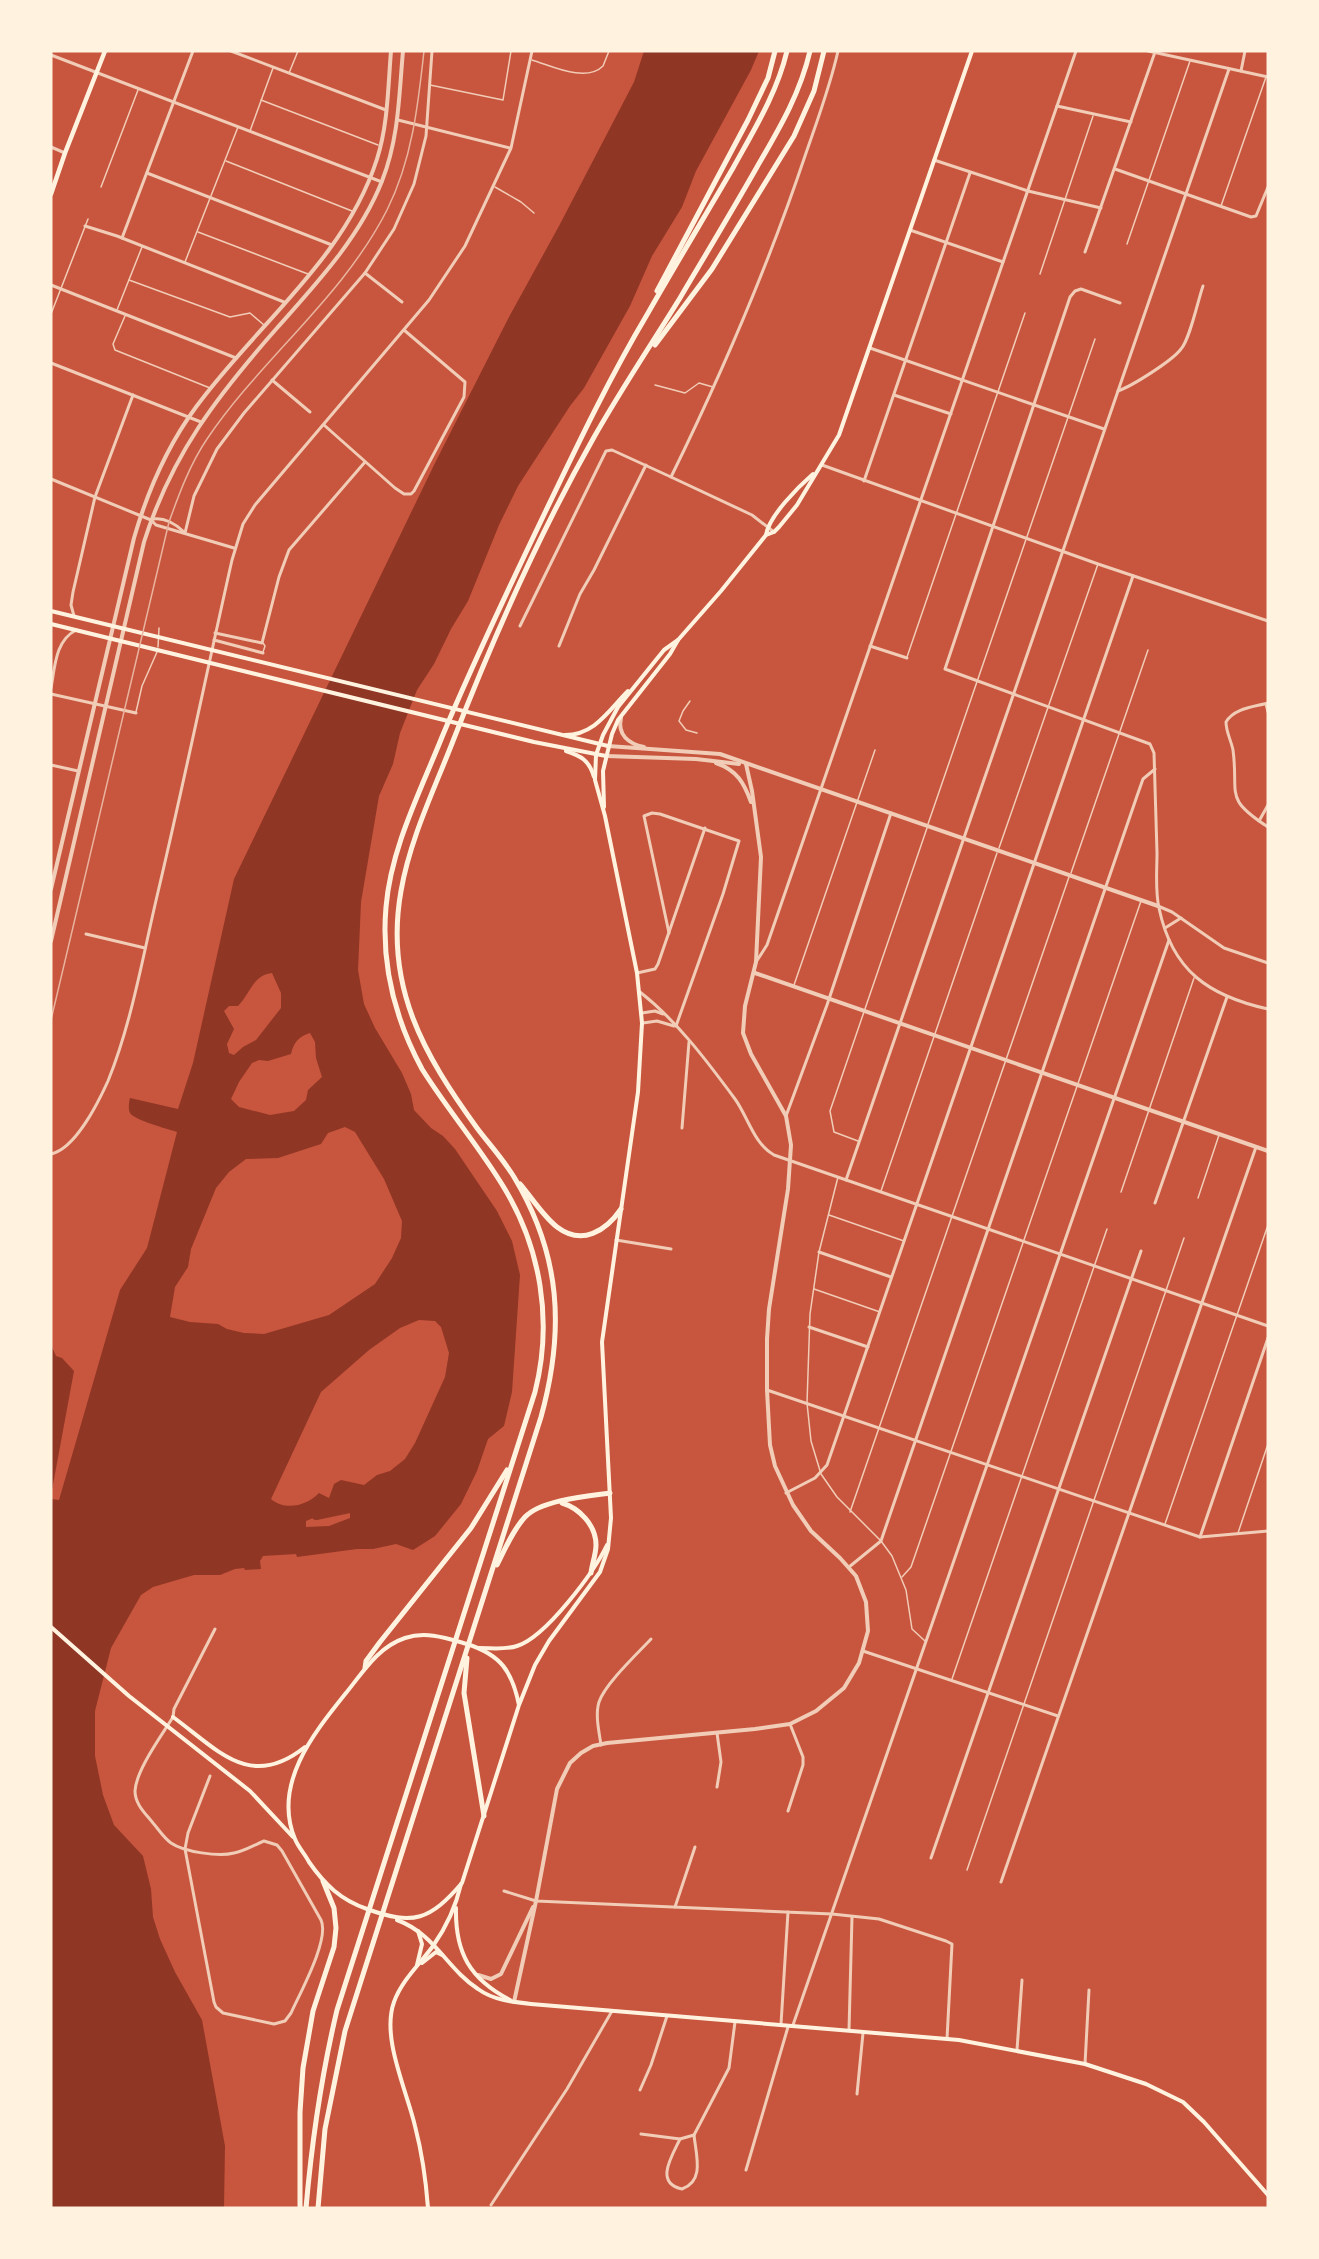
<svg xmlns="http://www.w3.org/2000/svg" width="1319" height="2259" viewBox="0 0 1319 2259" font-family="Commissioner,sans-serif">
<rect width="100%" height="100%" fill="#c8553d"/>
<g fill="#8f3625" fill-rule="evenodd">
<path d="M644,51H759L751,70L696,171L682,207L652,256L630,306L584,388L570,406L518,486L499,525L468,601L451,629L434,664L417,690L400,733L393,764L379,796L361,902L358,970L364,1004L375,1028L402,1073L411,1094L414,1110L431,1128L443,1136L455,1149L497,1211L512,1241L520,1275L512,1392L504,1426L488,1439L477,1471L461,1504L435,1536L413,1550L396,1544L373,1549H357L297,1557L296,1554L263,1556L260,1561L261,1569L245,1570L244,1568L235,1569L220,1575H194L153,1587L141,1595L111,1648L95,1711V1756L103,1795L114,1825L143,1856L151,1889L153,1917L160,1939L175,1972L202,2020L225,2146L224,2208H51V1499L59,1500L120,1290L147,1248L177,1132C168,1129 134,1120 130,1113C128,1109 129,1102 130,1098L178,1109L193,1063L234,879L435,463L509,317L559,226L634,82ZM272,973L281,993V1008L256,1040L243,1047L234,1055L229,1053L227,1044L234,1029L224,1011L229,1006H238C250,994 253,975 272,973ZM310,1033L315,1042L316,1058L322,1077L308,1090L306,1100L294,1111L270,1115L239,1107L231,1099L239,1082L252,1063L259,1060L268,1061L291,1054C294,1042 298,1037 310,1033ZM345,1127L355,1132L384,1179L402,1221L401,1238L392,1258L375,1284L329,1315L264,1334L244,1333L227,1329L218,1324L190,1322L170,1317L175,1287L188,1267L191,1249L216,1188L229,1172L246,1159L278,1158L321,1144L328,1133ZM419,1320L435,1321L441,1327L449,1353L445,1377L415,1443L405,1459L390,1471L377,1475L364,1485L341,1480L334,1484L329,1498L319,1493C307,1506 285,1511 271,1499L321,1392L369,1350L400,1328ZM334,1509L347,1510L350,1512V1518L329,1526L306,1527V1521Z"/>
<polygon points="51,1345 56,1356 62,1358 74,1371 52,1490"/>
</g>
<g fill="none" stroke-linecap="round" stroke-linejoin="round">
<polyline stroke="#8f3625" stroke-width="10" points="316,1515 354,1507"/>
<g stroke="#f1ccb7" stroke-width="1.5">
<path d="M532,60C552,66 586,83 603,66L609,51"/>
<polyline points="289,73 298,51"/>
<polyline points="430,85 503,100 511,51"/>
<polyline points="261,100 378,145"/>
<polyline points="250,131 273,68"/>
<polyline points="226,161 352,211"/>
<polyline points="101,187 138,90"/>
<polyline points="495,187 521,202 534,213"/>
<polyline points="1221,206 1266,77"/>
<polyline points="198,232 308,274"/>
<polyline points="1127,244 1190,61"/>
<polyline points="185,262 238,127"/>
<polyline points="1040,274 1093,116"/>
<polyline points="129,280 230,317 250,313 264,325"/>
<polyline points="117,310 142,247"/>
<polyline points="51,314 88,219"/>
<polyline points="125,316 113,344 115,350 210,388"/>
<polyline points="655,385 685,393 699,383 713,387"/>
<polyline points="263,643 265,646 263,652"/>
<polyline points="158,647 159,628"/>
<polyline points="907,657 1025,313"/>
<polyline points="690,701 683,711 679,721 686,730 697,733"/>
<polyline points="136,712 142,686 157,652"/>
<polyline points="928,824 1095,339"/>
<polyline points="999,848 1098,564"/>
<polyline points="1071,873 1148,650"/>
<polyline points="794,985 875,750"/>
<polyline points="858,1141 834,1132 830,1111 927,828"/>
<polyline points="838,1177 819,1252 810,1314 807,1403 811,1441 821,1474 837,1497 881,1541 892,1556 906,1590 912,1629 925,1641"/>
<polyline points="881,1191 997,853"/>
<polyline points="1121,1192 1194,978"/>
<polyline points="1198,1198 1219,1135"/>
<polyline points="829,1215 904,1241"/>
<polyline points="814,1289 880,1312"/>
<polyline points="850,1512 1069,877"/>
<polyline points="1165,1524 1268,1225"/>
<polyline points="1238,1533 1268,1444"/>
<polyline points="902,1577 911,1567 929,1515 1141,901"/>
<polyline points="952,1679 1107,1229"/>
<polyline points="967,1870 1184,1238"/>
</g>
<g stroke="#f1ccb7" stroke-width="3">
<polyline points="231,51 386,110"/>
<polyline points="1148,51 1268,77"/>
<polyline points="51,55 382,182"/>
<polyline points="1241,71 1245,51"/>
<polyline points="1057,106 1131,122"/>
<polyline points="398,120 510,148"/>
<polyline points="51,147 65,153"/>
<polyline points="934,160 1028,191 1101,208"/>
<polyline points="1115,169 1251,217 1256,216 1268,187"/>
<polyline points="147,173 332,245"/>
<polyline points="85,226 117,236 284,302"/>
<polyline points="910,230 1003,262"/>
<polyline points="122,238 193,51"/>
<polyline points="1085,252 1155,52"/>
<polyline points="365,273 402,302"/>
<polyline points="51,285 236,358"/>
<path d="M1120,303L1081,289L1075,291L1070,297L945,669L1150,744L1154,753C1155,786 1156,820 1157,853C1157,871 1155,891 1159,908C1172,971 1209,996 1268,1009"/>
<polyline points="870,348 1104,429"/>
<polyline points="51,363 201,422"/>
<polyline points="272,380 310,412"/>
<path d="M1118,391C1132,386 1172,361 1181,349C1190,339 1198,300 1203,286"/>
<polyline points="894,395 951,414"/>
<polyline points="324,425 395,488 404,494 411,494 414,491 464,397 465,382 404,330"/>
<polyline points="822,465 1098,564 1268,621"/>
<polyline points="671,477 752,515 774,532"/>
<polyline points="51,479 151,520 156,525 234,548"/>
<polyline points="864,481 970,173"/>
<path d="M153,519C164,517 176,524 184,532"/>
<polyline points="185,533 194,496 217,449 244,413 365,273 394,229 414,184 426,136 432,51"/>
<polyline points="74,616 71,605 73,592 95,497 133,395"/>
<path d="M520,626L606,451L612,450L671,477C722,373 768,266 805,156C817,121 830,87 838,51"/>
<polyline points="215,633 262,643 279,577 289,550 365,462"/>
<polyline points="214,640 263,653"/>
<polyline points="559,646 580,594 594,570 646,465"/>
<polyline points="870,646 907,658"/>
<path d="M51,688C55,667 55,641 76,630"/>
<polyline points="51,694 136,713"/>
<path d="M1268,703C1254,707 1234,708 1226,722C1226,732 1231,740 1233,750C1239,795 1223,798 1268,827"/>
<polyline points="1266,704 1268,712"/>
<polyline points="51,765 78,771"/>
<polyline points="1259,821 1268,805"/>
<polyline points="1158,906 1172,912 1224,948 1268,963"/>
<polyline points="1165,928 1181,918"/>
<polyline points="669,933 644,816 652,813 660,814 739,841 723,894 676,1026"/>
<polyline points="86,934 145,948"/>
<polyline points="756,962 767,945 1076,51"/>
<polyline points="637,973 655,969 658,964 705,828"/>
<path d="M640,992C677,1021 707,1061 735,1099C748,1117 754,1144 774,1155L1268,1326"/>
<polyline points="642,1013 655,1011 663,1014"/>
<polyline points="643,1023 657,1021 674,1026"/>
<polyline points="786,1116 827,1005 891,813"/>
<polyline points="682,1128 689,1042"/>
<path d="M51,1154C75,1149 98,1103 108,1081C132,1022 143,955 158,892C184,782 207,671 232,560L243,524L255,505L429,300L465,246L511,148L532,51"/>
<polyline points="846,1180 1229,69"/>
<polyline points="1155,1203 1227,997"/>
<polyline points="616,1240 671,1249"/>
<polyline points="819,1252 891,1277"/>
<polyline points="809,1327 868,1347"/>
<polyline points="767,1390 1200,1537 1268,1531"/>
<polyline points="786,1493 815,1478 827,1465 1133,576"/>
<polyline points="1200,1537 1268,1338"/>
<polyline points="849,1567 881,1541 883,1535 1137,796 1143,779 1155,769"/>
<polyline points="863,1651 1058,1716"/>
<path d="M601,1745C599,1731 595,1715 599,1702C605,1684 637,1654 651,1639"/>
<path d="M210,1776L188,1833L185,1849L214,2002L216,2007L223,2013L274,2024L285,2021L291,2013C300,1993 330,1939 321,1920L282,1851L277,1845L264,1841C254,1845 245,1851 234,1853C219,1857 184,1852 171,1843C164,1838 159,1830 153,1823C145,1813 135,1804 135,1791C136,1770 162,1735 173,1717L174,1709L215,1629"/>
<polyline points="717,1787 721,1762 717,1733"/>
<polyline points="788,1811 803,1765 803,1757 790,1724"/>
<polyline points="931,1858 1141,1251"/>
<polyline points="1001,1882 1256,1147"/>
<polyline points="504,1891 536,1901 832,1914 879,1919 946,1941 952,1944 947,2039"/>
<polyline points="675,1907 695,1847"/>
<polyline points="781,2024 788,1912"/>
<polyline points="793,2025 1169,940"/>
<polyline points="849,2030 852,1917"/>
<polyline points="1017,2050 1022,1980"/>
<polyline points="1085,2064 1089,1990"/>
<polyline points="640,2090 651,2065 667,2016"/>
<polyline points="857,2094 863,2033"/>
<polyline points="641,2134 680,2139 694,2135 729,2068 735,2022"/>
<path d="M680,2139C672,2156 654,2183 682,2189C705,2181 696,2155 694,2135"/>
<polyline points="746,2170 788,2027"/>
<polyline points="491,2205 567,2089 612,2011"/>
</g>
<g stroke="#f1ccb7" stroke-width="4">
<path d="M621,718C617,735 629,744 644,747"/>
<polyline points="608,746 720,754 1158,906"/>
<polyline points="606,756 696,759 739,764"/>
<path d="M716,763C737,770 744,783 751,802"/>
<path d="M51,889L134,538C147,493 168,445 196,407C256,325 345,259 377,159C388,125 388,87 391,51"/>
<path d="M51,941L144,542C172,454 217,396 277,328C317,283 360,237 382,181C399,138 399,95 403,51"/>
<polyline points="755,973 1268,1151"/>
<polyline points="478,1975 491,1979 501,1974 533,1907"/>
<polyline points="514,2002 536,1901 557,1789 570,1763 581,1753 593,1746 607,1743 755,1729 790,1724 816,1711 844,1688 859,1663 868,1631 866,1602 856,1576 840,1558 811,1531 793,1505 775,1466 770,1445 767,1390 767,1339 769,1309 788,1189 791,1145 786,1116 751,1054 743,1033 745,1006 756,962 761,857 752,791 746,764"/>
</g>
<g stroke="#fff3e0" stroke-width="4">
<path d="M766,535C769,516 798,487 813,474"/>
<polyline points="51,611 608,746"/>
<polyline points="51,624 534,742 606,756"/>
<path d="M565,735C595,735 609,710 628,691"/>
<path d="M566,751C581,756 589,760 594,777"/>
<polyline points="604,807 603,771 612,734 618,720 670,654 678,640 721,591 766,535 774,532 779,527 797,505 839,435 972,51"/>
<polyline points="51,1627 129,1696 250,1791 293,1837"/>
<path d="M479,1648C492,1648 505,1650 517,1646C546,1637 594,1572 607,1545"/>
<path d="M519,1705C512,1671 501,1655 467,1644C446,1638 426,1631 405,1638C378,1647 363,1672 346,1693C314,1733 272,1784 295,1839C298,1847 305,1854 309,1862C325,1885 341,1900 367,1909C414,1926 430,1920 462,1883L519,1705L535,1665L549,1641L600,1572L608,1549L611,1518L602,1342L638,1092L642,1023L637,973L605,816L595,780L596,755L603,735L618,707L664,650L678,640"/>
<path d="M173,1717C218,1750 250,1791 305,1747"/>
<path d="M456,1908C455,1953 470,1979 510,2000"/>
<path d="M397,1920C435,1934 447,1969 478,1989C493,2000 512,2002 531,2004L959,2040L1085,2064L1146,2084L1183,2102L1204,2122L1268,2195"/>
<polyline points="422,1963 436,1952 442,1955"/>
<polyline points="417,1965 422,1944 418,1931"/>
<path d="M428,2208C426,2181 422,2153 415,2126C407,2091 381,2038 394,2002C402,1980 420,1964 433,1946C447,1926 456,1906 461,1884"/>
</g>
<polyline stroke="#fff3e0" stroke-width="4.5" points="51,194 65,153 105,51"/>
<g stroke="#fff3e0" stroke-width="5">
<polyline points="657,291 748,120 768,78 775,51"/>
<polyline points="655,345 712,269 794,136 814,91 824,51"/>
<path d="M520,1184C532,1198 543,1216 557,1227C582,1246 606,1231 621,1209"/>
<path d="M562,1503C579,1508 596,1525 596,1545C596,1554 592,1564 591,1573"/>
<path d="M497,1565C505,1549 513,1530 525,1517C541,1500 587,1496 610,1493"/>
<polyline points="467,1658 464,1693 484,1816"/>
<polyline points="365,1668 366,1661 380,1642 471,1528 507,1470"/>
<polyline points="300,2208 300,2112 303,2068 313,2011 334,1947 336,1928 334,1908 323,1881"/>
<path d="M306,2208C312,2140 321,2077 337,2010L535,1392C553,1321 541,1248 503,1186C478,1145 447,1109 422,1069C395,1019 381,964 386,907C391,848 420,792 442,737C472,665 506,594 540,523C574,452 608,380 648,313C676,264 705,216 733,168C754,130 777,93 787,51"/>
<path d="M318,2208L325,2129L345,2031L541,1417C565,1330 561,1255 514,1177C503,1159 489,1144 477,1128C424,1055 384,986 401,891C410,839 434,790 453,741C493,638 538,536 593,439C620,391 651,345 680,298C706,254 732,211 757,167C779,129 800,94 810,51"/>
</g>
<path stroke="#e9b49f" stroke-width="1.5" d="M51,1020L169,522C179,494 190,464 207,439C261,359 343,297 387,210C412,160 418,106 424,51"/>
</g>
<rect width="1319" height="2259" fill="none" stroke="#fff3e0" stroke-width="105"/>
</svg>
